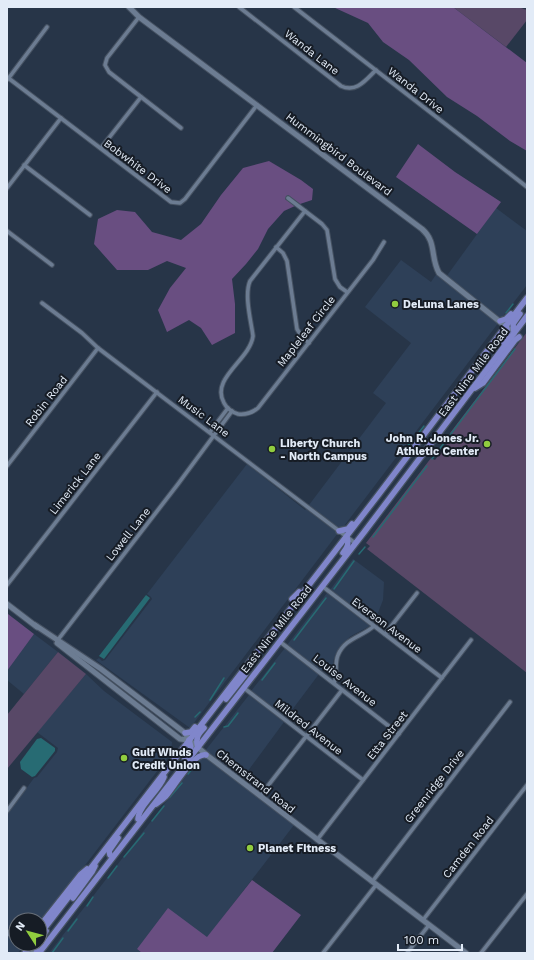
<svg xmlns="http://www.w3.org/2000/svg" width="534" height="960" viewBox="0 0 534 960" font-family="'Work Sans',sans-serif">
<rect width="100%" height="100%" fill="#273548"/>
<g fill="#2e4058">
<polygon points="496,208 527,231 527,285 501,319 446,277"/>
<polygon points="401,260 431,282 437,273 442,279 499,322 341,530 309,505 386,403 373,393 411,343 365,307"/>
<polygon points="247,464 305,510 306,509 338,533 190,728 96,660 99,658 102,661 105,660 152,599 151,597 147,594"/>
<polygon points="353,559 384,582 383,600 374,623 330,590"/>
<polygon points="327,593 370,626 351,636 342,644 335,656 333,662 333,674 324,667 321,671 287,645"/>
<polygon points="34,634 58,652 24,694 7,680 7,671"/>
<polygon points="285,648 319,674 286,718 251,691"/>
<polygon points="86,674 104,691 172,742 171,753 40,924 40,920 16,920 16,936 7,929 7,815 34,778 37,777 57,752 58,748 37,732"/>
<polygon points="249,695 284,722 242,779 205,751"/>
<polygon points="203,754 294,825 207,938 137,949 142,953 49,953"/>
<polygon points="7,934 16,941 16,944 20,944 23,946 18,953 7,953"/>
</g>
<g fill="#584867">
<polygon points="453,7 518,7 527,10 527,20 506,47"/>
<polygon points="527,332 527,673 367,549 370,546 366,543 431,458 435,460 453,436 450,433"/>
<polygon points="58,652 86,674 7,769 7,715"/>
</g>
<g fill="#694e81">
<polygon points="333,7 453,7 527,63 527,151 510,141 477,116 447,97 409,60 383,42 368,23"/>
<polygon points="418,144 455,172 501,202 477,234 396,177"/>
<polygon points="269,161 301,180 313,189 312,200 300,204 288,195 285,199 295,206 284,211 268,229 258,249 246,264 232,279 235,304 235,333 212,345 201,328 189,320 167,332 158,310 170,288 186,268 167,261 148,270 117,270 94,244 98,219 117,210 135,212 152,232 181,240 201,224 221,195 243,168"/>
<polygon points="8,614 34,634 7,671 7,616"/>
<polygon points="252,880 301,915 272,953 142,953 137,949 168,908 207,937"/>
</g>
<g fill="#276b73">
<polygon points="146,595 150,598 104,659 99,656"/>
<polygon points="41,738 55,748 55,751 35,776 32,777 21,769 20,762 37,739"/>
</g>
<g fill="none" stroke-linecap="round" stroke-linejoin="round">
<g stroke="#276b73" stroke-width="1.5">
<polyline points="506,313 513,304"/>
<polyline points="417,435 424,426"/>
<polyline points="406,449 410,443"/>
<polyline points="432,459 515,349"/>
<polyline points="373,537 427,466"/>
<polyline points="359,554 365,547"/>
<polyline points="334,589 354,561"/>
<polyline points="294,640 326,598"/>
<polyline points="262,680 275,663"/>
<polyline points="210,700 224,678"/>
<polyline points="195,717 200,712"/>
<polyline points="224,727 228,726 238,713"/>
<polyline points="188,774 199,761"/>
<polyline points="170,797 182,783"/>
<polyline points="152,821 164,806"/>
<polyline points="124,857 144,833"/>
<polyline points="108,878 117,866"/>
<polyline points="87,906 93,897"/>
<polyline points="68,931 77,919"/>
<polyline points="52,953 63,938"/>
</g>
<g stroke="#465262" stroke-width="5.5">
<g id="street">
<path d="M239,7L341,86C356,93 365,81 376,70"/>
<polyline points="294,7 527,187"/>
<polyline points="139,17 107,58 105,65 109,72 181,128"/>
<polyline points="7,77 171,202 180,203 185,199 257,105"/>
<polyline points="8,79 47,27"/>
<polyline points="101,148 141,97"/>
<polyline points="24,165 90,215"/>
<polyline points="7,188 61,118"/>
<polyline points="288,198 322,224 327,230 335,279 340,287 347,292"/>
<path d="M305,211L250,281C244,295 251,321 253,336C250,360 210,378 224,403C227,409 232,412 238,414C246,415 252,413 258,408L373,260L384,242"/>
<polyline points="7,231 52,265"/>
<polyline points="276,247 283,253 287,261 297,329 302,337 309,343"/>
<polyline points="42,303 82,333 98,348 355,543"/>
<polyline points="210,432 228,408"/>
<polyline points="7,466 98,348"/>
<polyline points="7,585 157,392"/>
<polyline points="322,586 442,678"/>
<polyline points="385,634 417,593"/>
<polyline points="57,641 178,484 232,411"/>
<polyline points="279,641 399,734"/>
<path d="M334,683C338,675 334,664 338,655C345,638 362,637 374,626"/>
<polyline points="244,688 363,780"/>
<polyline points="260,796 342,690"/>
<polyline points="7,811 24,788"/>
<polyline points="317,840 471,640"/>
<polyline points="372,882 510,702"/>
<polyline points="423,920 527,785"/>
<polyline points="323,953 376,885"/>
<polyline points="407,953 429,925"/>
<polyline points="481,953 527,894"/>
</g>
</g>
<g stroke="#465262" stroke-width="7">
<g id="secondary">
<path d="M129,7L139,17L422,229C437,242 430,257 439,273L509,329"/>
<polyline points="7,604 37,627"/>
<polyline points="35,625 101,669 185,733 189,740 208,756 466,953"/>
<polyline points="57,643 180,739 189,740"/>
<polyline points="7,932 16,938"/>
<polyline points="24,944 36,953"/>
</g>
</g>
<g stroke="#465262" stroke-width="8">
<g id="primary">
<polyline points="500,321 506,319 511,314"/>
<polyline points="514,333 513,324 520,314"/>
<polyline points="503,342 508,333 506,326"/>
<polyline points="475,388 483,383 515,340 519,337"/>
<polyline points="339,531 348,529 352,524"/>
<path d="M343,553C348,547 349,543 347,537"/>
<polyline points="292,599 299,592"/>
<polyline points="226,699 245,675 248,667"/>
<polyline points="185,733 191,732 195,727"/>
<path d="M198,747C195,739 198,734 204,728"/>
<polyline points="185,758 191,748 189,740"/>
<path d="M156,804C160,801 163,799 166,796C174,787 194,752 206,755"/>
<path d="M138,819C139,805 159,791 164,777"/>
<polyline points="110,855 109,851 118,838"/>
<polyline points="73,898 92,872 95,866"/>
<polyline points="40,926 81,874 87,869"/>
<polyline points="40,934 379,494 527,298"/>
<polyline points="40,939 46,931"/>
<polyline points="25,953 32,944"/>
<polyline points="37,953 36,949 37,944"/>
<polyline points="39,953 365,531 527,316"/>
</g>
</g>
<use href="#street" stroke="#6c7c92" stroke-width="3.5"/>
<use href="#secondary" stroke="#6c7c92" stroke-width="5"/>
<use href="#primary" stroke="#8086cb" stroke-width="5.5"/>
</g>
<g fill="#91cd3f" stroke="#161c25" stroke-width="1.5">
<circle cx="395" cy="304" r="4"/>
<circle cx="487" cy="444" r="4"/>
<circle cx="272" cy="449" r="4"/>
<circle cx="124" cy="758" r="4"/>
<circle cx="250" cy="848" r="4"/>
</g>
<g text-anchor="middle" stroke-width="4" stroke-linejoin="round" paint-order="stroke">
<g font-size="11" fill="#e2ebf7" stroke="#161c25">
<text transform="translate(312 52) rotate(38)" y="4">Wanda Lane</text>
<text transform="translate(416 90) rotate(38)" y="4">Wanda Drive</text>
<text transform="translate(339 154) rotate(37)" y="4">Hummingbird Boulevard</text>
<text transform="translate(138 166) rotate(37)" y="4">Bobwhite Drive</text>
<text transform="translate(306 331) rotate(-52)" y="4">Mapleleaf Circle</text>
<text transform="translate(473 372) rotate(-53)" y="4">East Nine Mile Road</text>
<text transform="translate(46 401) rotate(-52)" y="4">Robin Road</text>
<text transform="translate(204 416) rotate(37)" y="4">Music Lane</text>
<text transform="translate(75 483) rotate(-52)" y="4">Limerick Lane</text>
<text transform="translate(128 534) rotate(-52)" y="4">Lowell Lane</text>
<text transform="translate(387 625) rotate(37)" y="4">Everson Avenue</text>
<text transform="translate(276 629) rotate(-52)" y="4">East Nine Mile Road</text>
<text transform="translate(345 680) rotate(38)" y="4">Louise Avenue</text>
<text transform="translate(309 727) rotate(38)" y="4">Mildred Avenue</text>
<text transform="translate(387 735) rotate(-52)" y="4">Etta Street</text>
<text transform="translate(256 781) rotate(38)" y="4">Chemstrand Road</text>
<text transform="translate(434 786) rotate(-52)" y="4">Greenridge Drive</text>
<text transform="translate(468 847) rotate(-52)" y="4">Camden Road</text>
</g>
<g font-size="11" font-weight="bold" fill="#e2ebf7" stroke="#161c25" text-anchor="start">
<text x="403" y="308">DeLuna Lanes</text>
<text x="479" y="442" text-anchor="end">John R. Jones Jr.<tspan x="479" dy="13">Athletic Center</tspan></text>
<text x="280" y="447">Liberty Church<tspan x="280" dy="13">- North Campus</tspan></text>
<text x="132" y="756">Gulf Winds<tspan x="132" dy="13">Credit Union</tspan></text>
<text x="258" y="852">Planet Fitness</text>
</g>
</g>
<rect width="534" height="960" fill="none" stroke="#e2ebf7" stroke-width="16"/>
<g transform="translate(28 932) rotate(306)"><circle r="19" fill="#161c25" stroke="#686f79"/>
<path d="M0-3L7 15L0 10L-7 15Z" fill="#91cd3f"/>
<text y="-6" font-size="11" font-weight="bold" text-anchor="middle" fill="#e2ebf7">N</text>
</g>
<path d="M398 944v6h64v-6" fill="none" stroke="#e2ebf7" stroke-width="2"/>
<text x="404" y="944" font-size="12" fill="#e2ebf7" stroke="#161c25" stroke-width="3" paint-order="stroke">100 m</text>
</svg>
